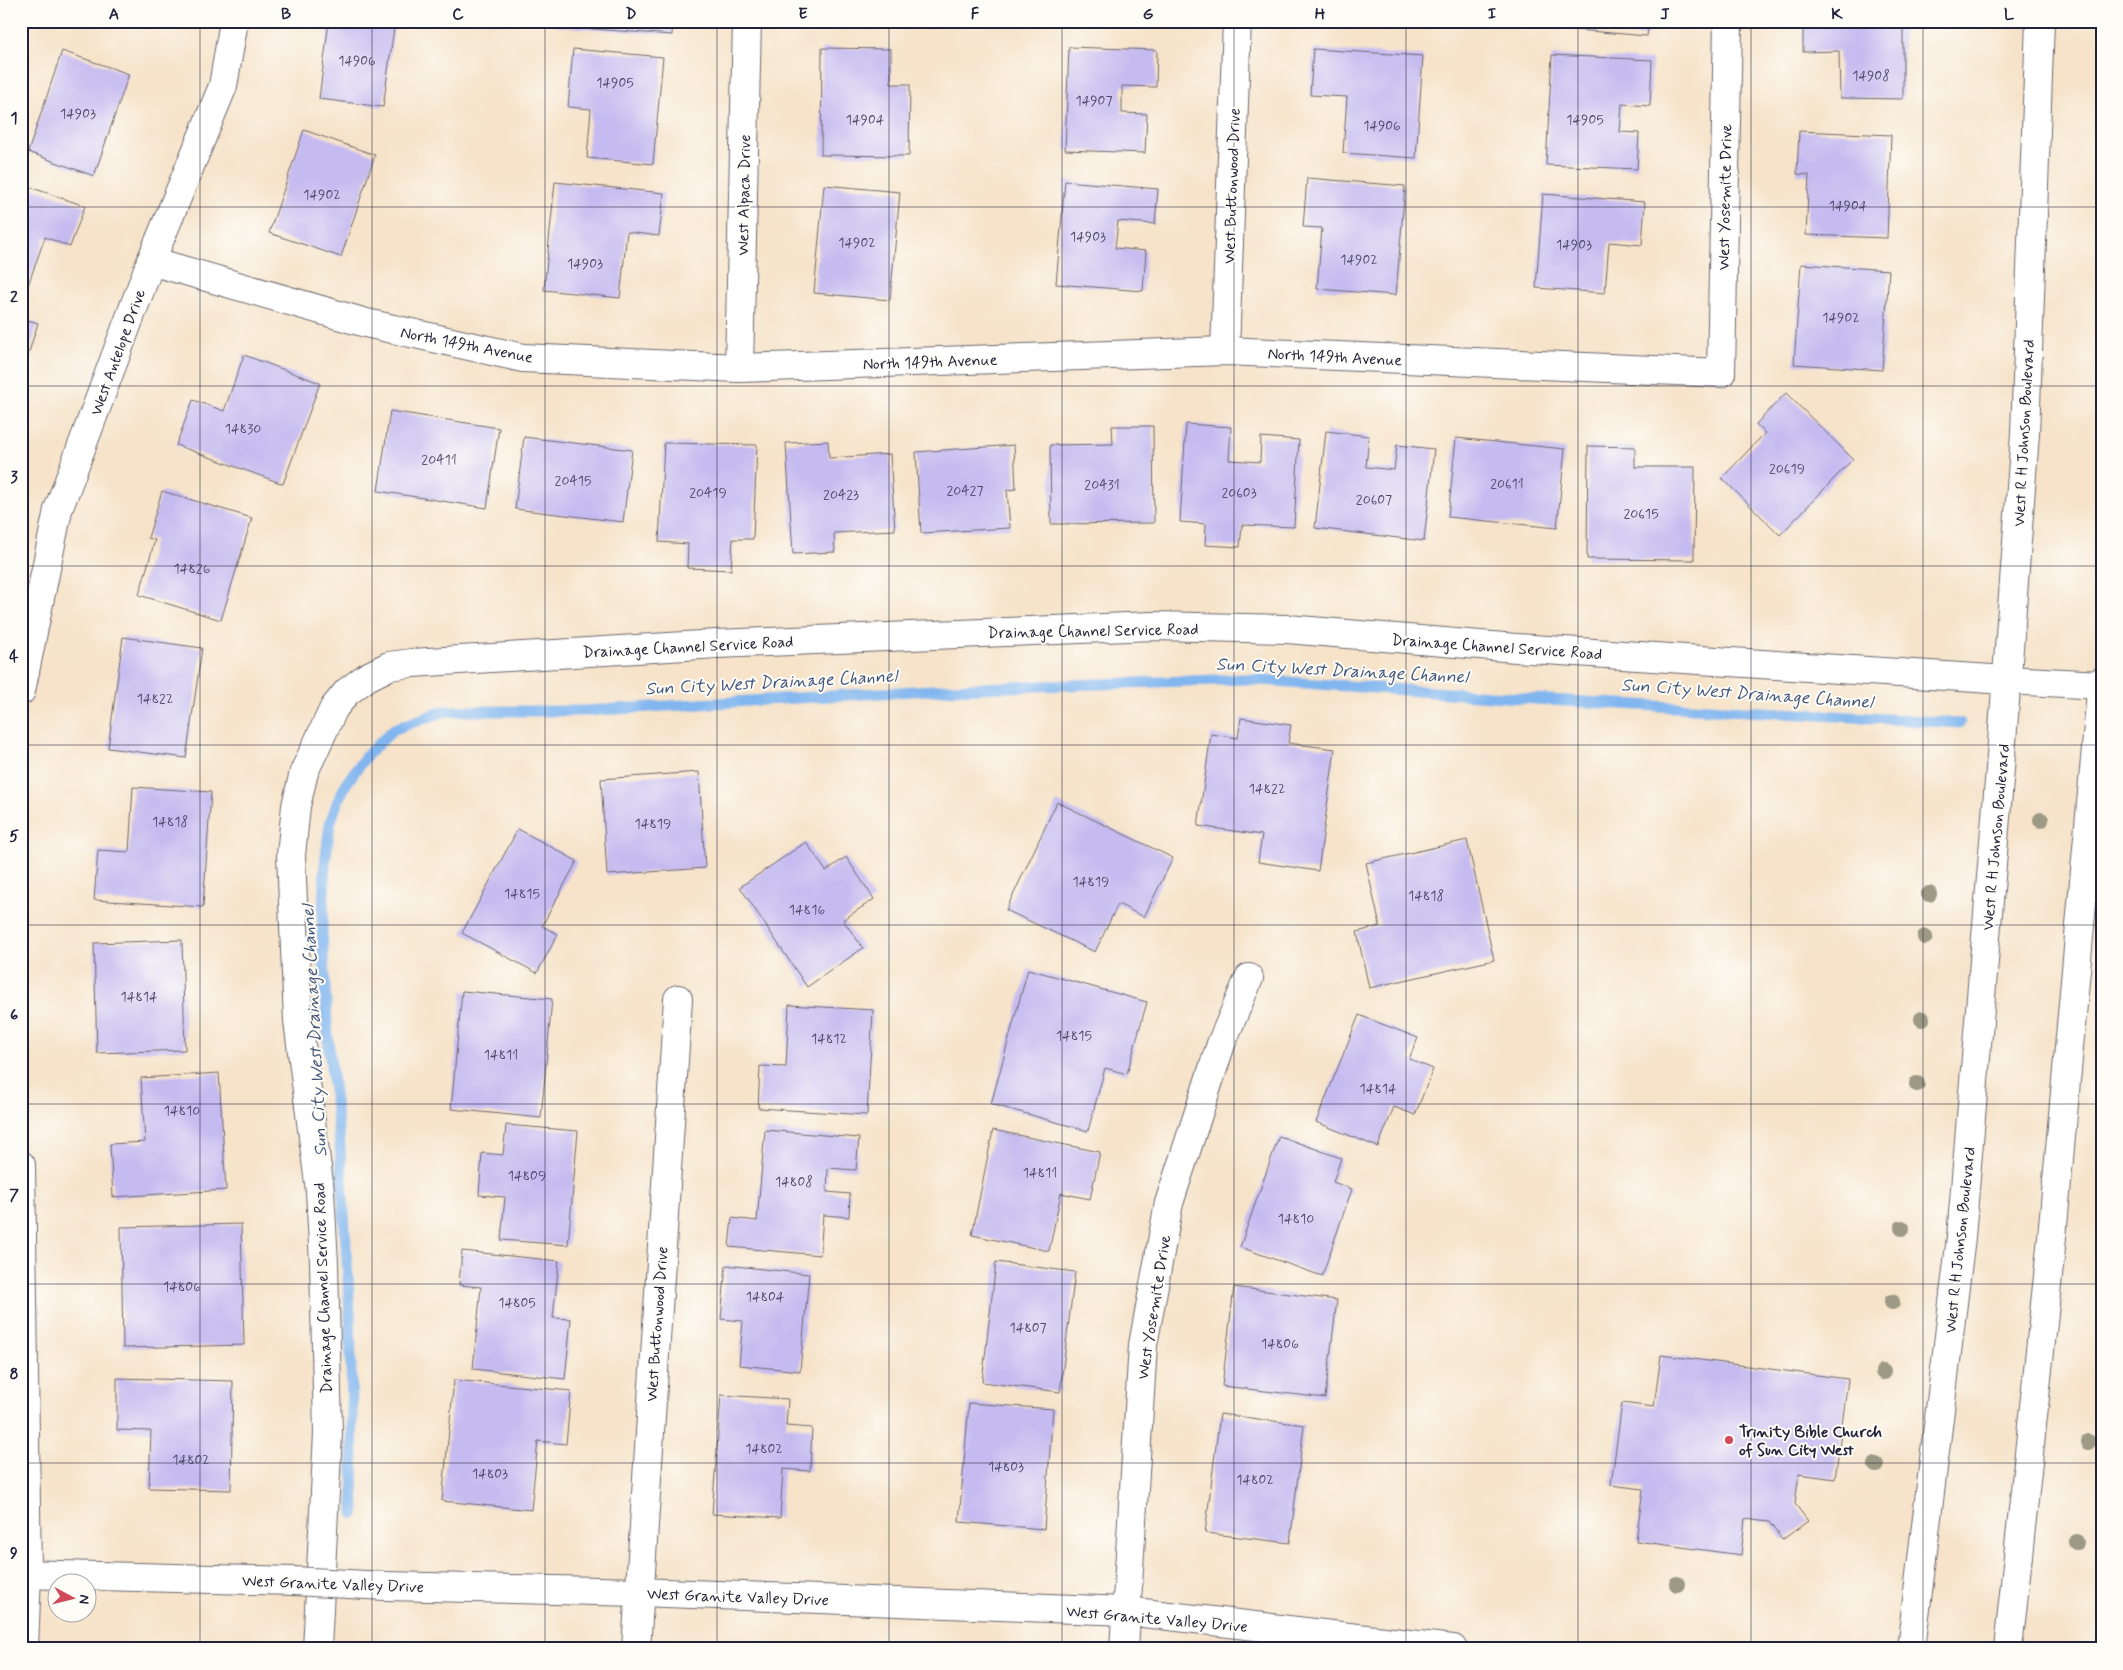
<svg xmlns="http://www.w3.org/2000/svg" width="2123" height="1670" viewBox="0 0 2123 1670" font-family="Mynerve,sans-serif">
<rect width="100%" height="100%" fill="#fdfcf7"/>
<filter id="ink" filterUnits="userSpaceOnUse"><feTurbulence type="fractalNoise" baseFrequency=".02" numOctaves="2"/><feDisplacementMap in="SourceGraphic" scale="10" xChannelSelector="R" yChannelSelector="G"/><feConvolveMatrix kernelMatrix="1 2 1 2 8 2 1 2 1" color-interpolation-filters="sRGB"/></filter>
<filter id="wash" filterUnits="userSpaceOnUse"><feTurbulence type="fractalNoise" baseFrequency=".0096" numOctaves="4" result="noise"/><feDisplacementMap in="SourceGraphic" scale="20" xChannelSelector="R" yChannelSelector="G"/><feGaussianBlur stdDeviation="1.12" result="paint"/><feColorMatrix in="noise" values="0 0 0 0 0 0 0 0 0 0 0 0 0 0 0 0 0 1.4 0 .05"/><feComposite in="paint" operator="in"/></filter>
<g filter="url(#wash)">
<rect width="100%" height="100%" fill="#f6e3c9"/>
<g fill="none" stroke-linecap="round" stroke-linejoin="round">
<polyline stroke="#81b6ef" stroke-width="11" points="354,1514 350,1312 340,1146 328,1039 322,933 325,864 330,824 337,803 346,784 366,756 394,729 445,711 584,711 947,689 1246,679 1549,700 1960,723"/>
</g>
<g id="blocks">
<g fill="#c6bbf0">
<polygon points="106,21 149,21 148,28"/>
<polygon points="329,21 395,21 383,107 319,99"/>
<polygon points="555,21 673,21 672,35 555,26"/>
<polygon points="864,21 933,21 933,28"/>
<polygon points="1554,21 1649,21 1647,36 1554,28"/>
<polygon points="1803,21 1903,21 1903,99 1840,98 1839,51 1803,52"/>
<polygon points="1069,47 1157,50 1156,87 1122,86 1122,113 1147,114 1145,153 1065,150"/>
<polygon points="822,48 891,49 891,84 910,84 909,156 821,155"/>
<polygon points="573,49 663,57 653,164 587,158 591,109 568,107"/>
<polygon points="1313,49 1423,56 1416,158 1343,153 1347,97 1310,95"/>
<polygon points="62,51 129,74 94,176 28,152"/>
<polygon points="1552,55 1652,60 1650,106 1622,104 1620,132 1639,133 1637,169 1546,165"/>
<polygon points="304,130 375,155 341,257 269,233"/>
<polygon points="1799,131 1891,135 1887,238 1806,235 1809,175 1797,174"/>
<polygon points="1307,178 1405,186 1396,295 1317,289 1322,228 1303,227"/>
<polygon points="1065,181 1158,189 1155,224 1118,221 1115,248 1146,251 1143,291 1056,284"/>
<polygon points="555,182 664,193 659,236 627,232 620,298 544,290"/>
<polygon points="21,184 85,206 70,247 45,237 26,291 21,289"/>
<polygon points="824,185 900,192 890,300 814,293"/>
<polygon points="1543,194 1645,202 1642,245 1609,242 1605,293 1536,288"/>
<polygon points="1801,264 1889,270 1882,370 1794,364"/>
<polygon points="21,318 38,323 24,368 21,367"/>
<polygon points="244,355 320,383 283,484 176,445 193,400 224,411"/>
<polygon points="1786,393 1853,459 1780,535 1722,478 1765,433 1756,424"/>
<polygon points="390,411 499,428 487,508 378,491"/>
<polygon points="1186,424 1231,427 1229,460 1260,462 1261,437 1299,440 1294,527 1242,525 1240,547 1205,545 1206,524 1180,522"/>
<polygon points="1112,426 1153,426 1154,523 1051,524 1050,445 1113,444"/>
<polygon points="1326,431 1369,436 1366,467 1394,470 1397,445 1434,449 1424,541 1315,528"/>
<polygon points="524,437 632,450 623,522 515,509"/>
<polygon points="1456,438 1565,449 1557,528 1448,517"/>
<polygon points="828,441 829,458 890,454 895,530 834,533 835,552 793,554 786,443"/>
<polygon points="664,443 757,445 753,539 733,539 731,570 687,568 688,544 659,542"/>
<polygon points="1014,445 1016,489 1007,490 1010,528 921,533 916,452"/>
<polygon points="1588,446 1635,447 1635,467 1695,467 1694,560 1587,559"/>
<polygon points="162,491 252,518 221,620 139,595 155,540 148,538"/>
<polygon points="123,637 202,648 186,758 108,748"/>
<polygon points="1241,718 1291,725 1288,743 1335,749 1318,871 1258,862 1262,835 1198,826 1211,734 1238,738"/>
<polygon points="699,772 705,868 607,875 601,779"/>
<polygon points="133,787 211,792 203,907 94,900 98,850 129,852"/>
<polygon points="1057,802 1173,858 1144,917 1118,904 1095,952 1006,910"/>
<polygon points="518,829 577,861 542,926 558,934 537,973 462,933"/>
<polygon points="1467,840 1494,960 1369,988 1357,932 1380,926 1366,863"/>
<polygon points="806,842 826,871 846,857 874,899 843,920 863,948 807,987 740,887"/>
<polygon points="182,940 185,1050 97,1053 94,943"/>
<polygon points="1028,969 1147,1002 1127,1074 1105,1068 1088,1131 991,1104"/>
<polygon points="462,991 552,999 541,1118 451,1109"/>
<polygon points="789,1005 873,1010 867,1115 758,1108 760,1066 786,1067"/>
<polygon points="1359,1015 1418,1038 1409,1059 1433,1069 1415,1115 1394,1107 1378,1147 1316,1122"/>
<polygon points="219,1073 226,1190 113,1197 110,1144 145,1142 141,1078"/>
<polygon points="506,1125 578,1131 568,1245 501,1240 505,1197 479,1195 482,1153 503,1155"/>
<polygon points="765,1130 859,1138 856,1170 828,1168 827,1192 850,1194 849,1217 823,1215 820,1255 729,1247 732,1218 757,1221"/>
<polygon points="993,1130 1100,1152 1090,1199 1061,1193 1049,1251 972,1235"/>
<polygon points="1279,1136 1341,1158 1333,1182 1352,1189 1322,1276 1240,1247"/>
<polygon points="241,1224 244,1345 123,1348 121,1227"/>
<polygon points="462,1251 559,1261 553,1318 571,1319 565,1379 473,1369 481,1287 459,1285"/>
<polygon points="996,1262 1075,1272 1060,1392 982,1382"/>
<polygon points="726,1265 809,1274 800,1371 739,1365 743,1321 721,1319"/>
<polygon points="1234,1287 1337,1300 1325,1398 1222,1386"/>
<polygon points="1661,1355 1848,1379 1835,1479 1799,1474 1795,1504 1808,1521 1782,1540 1769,1522 1745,1519 1741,1555 1636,1541 1643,1489 1611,1485 1622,1403 1654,1407"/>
<polygon points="117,1378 233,1381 231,1490 149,1488 151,1431 117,1430"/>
<polygon points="454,1380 571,1391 566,1444 538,1441 531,1510 442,1501"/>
<polygon points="721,1395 788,1399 786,1426 812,1428 810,1471 783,1469 780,1518 712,1514"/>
<polygon points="969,1403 1053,1409 1044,1529 959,1522"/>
<polygon points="1220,1414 1304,1425 1290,1543 1205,1533"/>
</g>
</g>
</g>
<g filter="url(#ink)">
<use href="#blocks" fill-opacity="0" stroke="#6c666d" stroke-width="1"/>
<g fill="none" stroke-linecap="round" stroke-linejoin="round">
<g stroke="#6c666d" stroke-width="30">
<g id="street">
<polyline points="151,261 366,323 523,358 739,368 1225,351 1721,373 1728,21"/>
<polyline points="1225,351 1237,21"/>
<polyline points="739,368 747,21"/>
<polyline points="21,691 58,510 151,261 223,86 234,21"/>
<polyline points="21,1165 27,1574 24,1649"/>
<polyline points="317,1649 328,1433 324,1263 320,1191 298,1021 291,855 296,806 304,772 334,708 347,692 367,677 389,666 412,663 717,644 1152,626 1287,629 1516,648 2007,680"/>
<polyline points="636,1649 678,999"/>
<polyline points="1124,1649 1143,1345 1169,1203 1221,1044 1249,978"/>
</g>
</g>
<g stroke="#6c666d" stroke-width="30">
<g id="secondary">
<polyline points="2007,680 2101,685"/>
<polyline points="21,1574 293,1581"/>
<polyline points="385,1586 639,1592 1126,1611 1453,1649"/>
<polyline points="1911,1649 1961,1237 2000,769 2025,434 2040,21"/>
<polyline points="2008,1649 2051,1248 2102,681"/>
</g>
</g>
<use href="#street" stroke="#fff" stroke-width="28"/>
<use href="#secondary" stroke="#fff" stroke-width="28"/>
<g stroke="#6c666d" stroke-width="30" stroke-linecap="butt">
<polyline id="secondary-bridge" points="293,1581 385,1586"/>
</g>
<use href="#secondary-bridge" stroke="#fff" stroke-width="28"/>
</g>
<g fill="#9c9984">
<circle cx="2041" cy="820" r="8"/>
<circle cx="1929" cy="894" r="8"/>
<circle cx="1925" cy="937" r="8"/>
<circle cx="1922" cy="1019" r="8"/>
<circle cx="1917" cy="1084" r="8"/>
<circle cx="1902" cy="1228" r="8"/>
<circle cx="1892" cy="1302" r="8"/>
<circle cx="1883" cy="1372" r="8"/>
<circle cx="2088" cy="1442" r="8"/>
<circle cx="1876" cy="1465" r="8"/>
<circle cx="2076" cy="1542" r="8"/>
<circle cx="1677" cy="1584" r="8"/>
</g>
</g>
<path fill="none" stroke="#22223b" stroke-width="1" stroke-opacity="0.55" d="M200,21V1649M372,21V1649M545,21V1649M717,21V1649M889,21V1649M1062,21V1649M1234,21V1649M1406,21V1649M1578,21V1649M1751,21V1649M1923,21V1649M21,207H2102M21,386H2102M21,566H2102M21,745H2102M21,925H2102M21,1104H2102M21,1284H2102M21,1463H2102"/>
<circle fill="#d1495b" stroke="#fdfcf7" stroke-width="2" cx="1729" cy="1440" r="5"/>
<g text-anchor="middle" stroke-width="4" stroke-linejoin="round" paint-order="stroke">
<g font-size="14" fill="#4b4868">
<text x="357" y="65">14906</text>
<text x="1871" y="80">14908</text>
<text x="615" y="87">14905</text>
<text x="1094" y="105">14907</text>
<text x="78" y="118">14903</text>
<text x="865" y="124">14904</text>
<text x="1585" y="124">14905</text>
<text x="1382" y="130">14906</text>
<text x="322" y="199">14902</text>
<text x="1848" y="210">14904</text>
<text x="1088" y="241">14903</text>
<text x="857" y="247">14902</text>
<text x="1574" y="249">14903</text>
<text x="1359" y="264">14902</text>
<text x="585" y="268">14903</text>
<text x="1841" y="322">14902</text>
<text x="243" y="433">14830</text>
<text x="439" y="464">20411</text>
<text x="1787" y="473">20619</text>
<text x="573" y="485">20415</text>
<text x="1507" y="488">20611</text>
<text x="1102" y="489">20431</text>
<text x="965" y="495">20427</text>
<text x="708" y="497">20419</text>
<text x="1239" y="497">20603</text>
<text x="841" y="499">20423</text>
<text x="1374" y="504">20607</text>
<text x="1641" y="518">20615</text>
<text x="192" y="573">14826</text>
<text x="155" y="703">14822</text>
<text x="1267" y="793">14822</text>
<text x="170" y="826">14818</text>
<text x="653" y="828">14819</text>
<text x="1091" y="886">14819</text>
<text x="522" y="898">14815</text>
<text x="1426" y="900">14818</text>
<text x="807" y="914">14816</text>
<text x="139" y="1001">14814</text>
<text x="1074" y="1040">14815</text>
<text x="829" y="1043">14812</text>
<text x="501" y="1059">14811</text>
<text x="1378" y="1093">14814</text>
<text x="182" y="1115">14810</text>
<text x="1040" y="1177">14811</text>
<text x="527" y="1180">14809</text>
<text x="794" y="1186">14808</text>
<text x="1296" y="1223">14810</text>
<text x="182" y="1291">14806</text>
<text x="765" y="1301">14804</text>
<text x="517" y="1307">14805</text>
<text x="1028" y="1332">14807</text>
<text x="1280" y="1348">14806</text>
<text x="764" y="1453">14802</text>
<text x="191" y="1464">14802</text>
<text x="1006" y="1471">14803</text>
<text x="490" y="1478">14803</text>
<text x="1255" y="1484">14802</text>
</g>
<g font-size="16" fill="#22223b" stroke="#fdfcf7">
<text transform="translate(1231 186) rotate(-88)" y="6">West Buttonwood Drive</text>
<text transform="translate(743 195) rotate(-89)" y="6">West Alpaca Drive</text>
<text transform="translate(1724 197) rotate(-89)" y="6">West Yosemite Drive</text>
<text transform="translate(467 344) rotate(11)" y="6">North 149th Avenue</text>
<text transform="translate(117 352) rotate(-70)" y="6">West Antelope Drive</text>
<text transform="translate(1335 356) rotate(3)" y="6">North 149th Avenue</text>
<text transform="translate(930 361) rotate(-2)" y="6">North 149th Avenue</text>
<text transform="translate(2023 433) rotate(-87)" y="6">West R H Johnson Boulevard</text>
<text transform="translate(1093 630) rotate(-1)" y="6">Drainage Channel Service Road</text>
<text transform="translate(688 646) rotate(-3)" y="6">Drainage Channel Service Road</text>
<text transform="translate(1497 646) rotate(4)" y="6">Drainage Channel Service Road</text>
<text transform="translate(1995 837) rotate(-85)" y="6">West R H Johnson Boulevard</text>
<text transform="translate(1959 1240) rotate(-84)" y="6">West R H Johnson Boulevard</text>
<text transform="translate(322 1288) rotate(-92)" y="6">Drainage Channel Service Road</text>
<text transform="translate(1153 1307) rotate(-81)" y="6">West Yosemite Drive</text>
<text transform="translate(656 1324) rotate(-86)" y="6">West Buttonwood Drive</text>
<text transform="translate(333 1583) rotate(2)" y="6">West Granite Valley Drive</text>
<text transform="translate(738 1596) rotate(2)" y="6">West Granite Valley Drive</text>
<text transform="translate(1157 1618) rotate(5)" y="6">West Granite Valley Drive</text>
</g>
<g font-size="16" font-weight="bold" fill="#22223b" stroke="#fdfcf7" text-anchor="start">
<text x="1739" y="1437">Trinity Bible Church<tspan x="1739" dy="18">of Sun City West</tspan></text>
</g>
<g font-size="18" font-style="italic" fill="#43567a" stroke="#fdfcf7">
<text transform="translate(1342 670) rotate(3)" y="6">Sun City West Drainage Channel</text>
<text transform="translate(771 682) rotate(-3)" y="6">Sun City West Drainage Channel</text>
<text transform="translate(1747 693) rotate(4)" y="6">Sun City West Drainage Channel</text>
<text transform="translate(314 1031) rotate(-93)" y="6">Sun City West Drainage Channel</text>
</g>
</g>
<rect width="2123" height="1670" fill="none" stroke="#fdfcf7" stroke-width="55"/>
<g transform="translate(72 1598) rotate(97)"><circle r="24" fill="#fdfcf7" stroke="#a5a5ac"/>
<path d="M0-4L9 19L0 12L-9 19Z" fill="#d1495b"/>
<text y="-8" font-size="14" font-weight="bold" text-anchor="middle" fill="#22223b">N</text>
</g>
<rect x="28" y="28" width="2068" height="1614" fill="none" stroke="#22223b" stroke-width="2"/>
<g font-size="16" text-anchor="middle" font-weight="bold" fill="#22223b">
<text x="114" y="19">A</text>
<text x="286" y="19">B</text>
<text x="458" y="19">C</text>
<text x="631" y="19">D</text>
<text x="803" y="19">E</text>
<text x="975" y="19">F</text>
<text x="1148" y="19">G</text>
<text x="1320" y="19">H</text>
<text x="1492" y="19">I</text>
<text x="1665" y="19">J</text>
<text x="1837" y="19">K</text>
<text x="2009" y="19">L</text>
<text x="14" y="123">1</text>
<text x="14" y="302">2</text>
<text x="14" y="482">3</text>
<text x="14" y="661">4</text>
<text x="14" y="841">5</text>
<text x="14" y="1020">6</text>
<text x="14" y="1200">7</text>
<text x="14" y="1379">8</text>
<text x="14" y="1558">9</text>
</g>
</svg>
